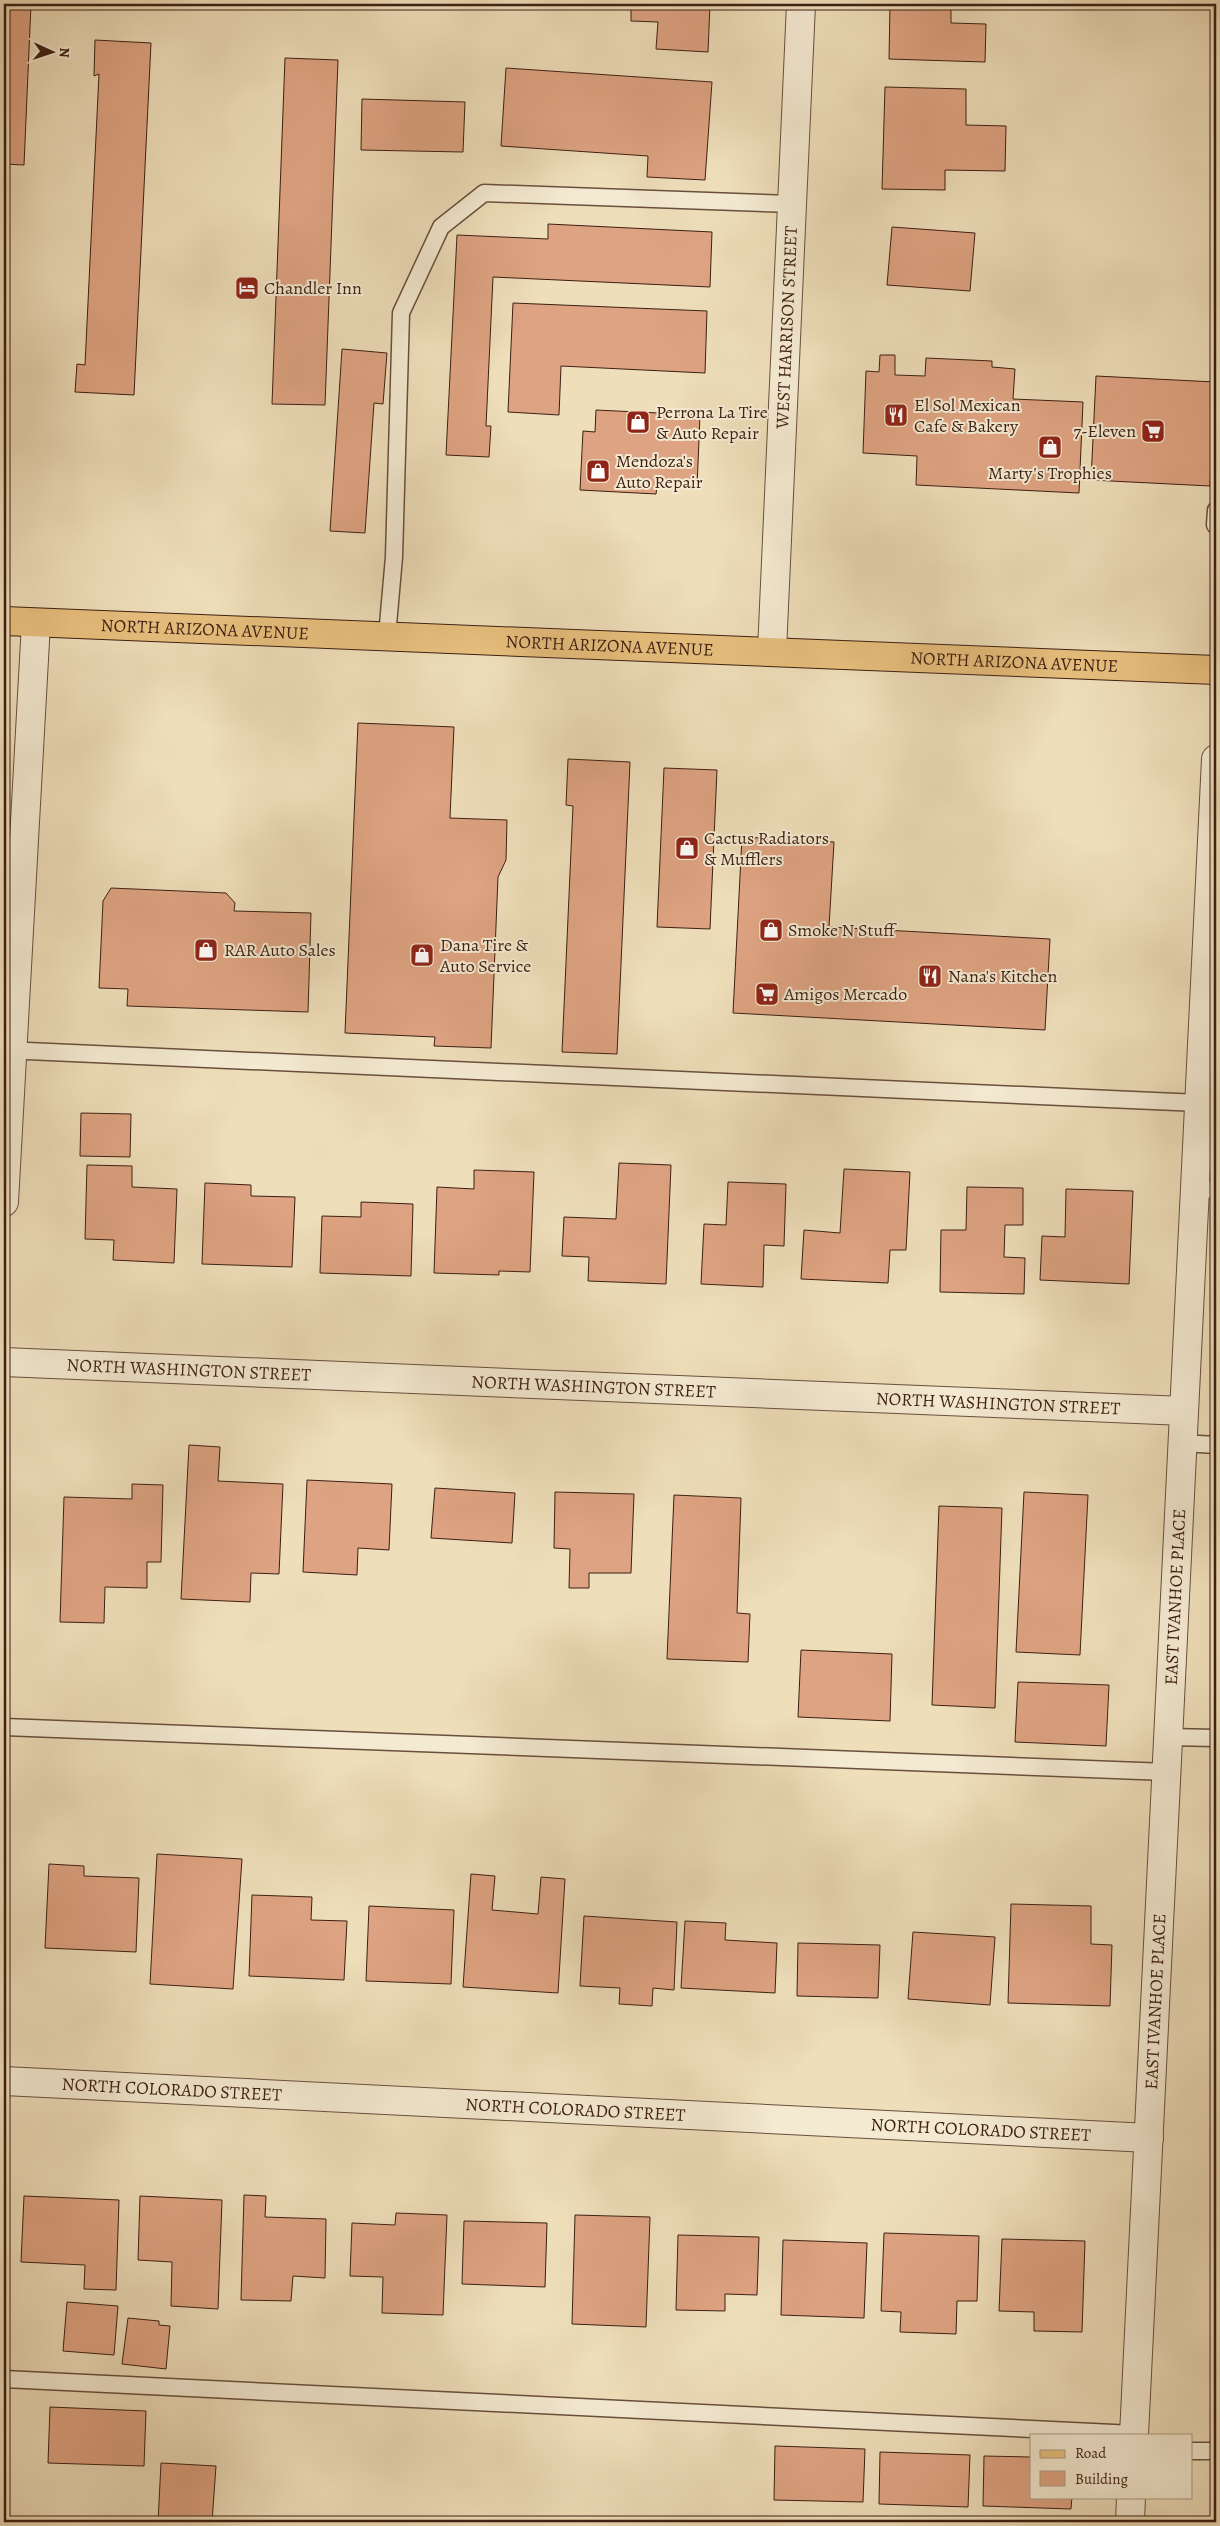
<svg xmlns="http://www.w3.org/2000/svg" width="1220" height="2526" viewBox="0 0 1220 2526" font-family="Alegreya,serif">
<rect width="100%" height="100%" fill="#eedeba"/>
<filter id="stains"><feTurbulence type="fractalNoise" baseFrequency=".004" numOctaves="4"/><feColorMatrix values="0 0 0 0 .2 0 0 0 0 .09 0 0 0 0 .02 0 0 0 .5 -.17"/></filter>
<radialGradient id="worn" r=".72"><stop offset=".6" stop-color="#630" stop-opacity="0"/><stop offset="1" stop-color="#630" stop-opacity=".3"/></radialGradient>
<g fill="#dea382" stroke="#3d1f12">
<polygon points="4,4 31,4 24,165 4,164"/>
<polygon points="631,4 710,4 708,52 656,49 658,22 631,21"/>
<polygon points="890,4 951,4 951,23 986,24 985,62 889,59"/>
<polygon points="95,40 151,43 134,395 75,392 77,364 85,365 99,74 94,76"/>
<polygon points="285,58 338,60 325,405 272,404"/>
<polygon points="506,68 712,82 705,180 647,177 648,156 501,146"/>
<polygon points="885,87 966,89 966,125 1006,126 1005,171 945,170 945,190 882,189"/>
<polygon points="362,99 465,102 463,152 361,150"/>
<polygon points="548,224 712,232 710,287 493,277 486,426 491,426 489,457 446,455 457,235 548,239"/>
<polygon points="892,227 975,233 970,291 887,285"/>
<polygon points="513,303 707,311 705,373 561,366 559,415 508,412"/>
<polygon points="342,349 387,353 383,404 374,403 365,533 330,531"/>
<polygon points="880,355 895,355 895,375 925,376 926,358 992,361 992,367 1015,369 1013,399 1083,402 1079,493 916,485 917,456 863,453 866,371 879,372"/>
<polygon points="1096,376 1215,382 1210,486 1091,480"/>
<polygon points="596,410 700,415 697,488 657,486 656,494 580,490 583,431 595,432"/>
<polygon points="358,723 454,727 450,818 507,820 506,860 498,877 491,1048 434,1046 435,1037 345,1033"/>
<polygon points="568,759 630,762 617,1054 562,1052 573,806 566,805"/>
<polygon points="664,768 717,770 710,929 657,927"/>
<polygon points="742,837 834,842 829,927 1050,939 1045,1030 733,1013"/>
<polygon points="111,888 226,893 235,903 234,911 311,913 308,1012 127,1006 128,989 99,988 103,901"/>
<polygon points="81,1113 131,1114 130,1157 80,1156"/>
<polygon points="619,1163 671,1165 666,1284 588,1281 589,1257 562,1256 564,1217 616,1219"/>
<polygon points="87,1165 132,1166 132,1187 177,1189 174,1263 113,1260 114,1240 85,1239"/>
<polygon points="844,1169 910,1172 906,1250 890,1250 888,1283 801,1279 804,1230 840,1233"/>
<polygon points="474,1170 534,1172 530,1272 499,1271 499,1275 434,1273 437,1187 474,1189"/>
<polygon points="728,1182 786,1184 784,1246 764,1245 763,1287 701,1284 704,1224 726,1225"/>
<polygon points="205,1183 251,1185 251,1196 295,1197 292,1267 202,1264"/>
<polygon points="967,1187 1023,1188 1023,1225 1005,1225 1004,1257 1025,1258 1024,1294 940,1292 941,1230 966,1230"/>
<polygon points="1066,1189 1133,1191 1129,1284 1040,1280 1042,1236 1065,1237"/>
<polygon points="361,1202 413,1204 411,1276 320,1273 322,1216 361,1217"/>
<polygon points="189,1445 220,1447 218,1481 283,1484 279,1574 251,1573 250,1602 181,1599"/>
<polygon points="307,1480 392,1484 389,1550 358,1548 357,1575 303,1572"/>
<polygon points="132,1484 163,1485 161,1562 147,1562 147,1588 105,1587 104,1623 60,1622 64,1497 132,1499"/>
<polygon points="435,1488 515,1493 512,1543 431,1538"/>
<polygon points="555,1492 634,1494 631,1573 589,1573 589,1588 569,1588 570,1549 554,1548"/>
<polygon points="1024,1492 1088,1495 1080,1655 1016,1652"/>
<polygon points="674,1495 741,1498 737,1613 750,1614 748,1662 667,1659"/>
<polygon points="939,1506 1002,1508 995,1708 932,1705"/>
<polygon points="801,1650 892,1654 890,1721 798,1717"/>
<polygon points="1018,1682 1109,1685 1106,1746 1015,1742"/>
<polygon points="157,1854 242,1859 233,1989 150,1984"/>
<polygon points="49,1864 84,1866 84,1876 139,1878 136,1952 45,1948"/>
<polygon points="471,1874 495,1876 492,1910 538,1914 541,1877 565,1879 558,1993 463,1987"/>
<polygon points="252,1895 312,1897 311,1920 347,1921 344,1980 249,1976"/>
<polygon points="1011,1904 1091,1906 1091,1944 1112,1945 1110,2006 1008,2003"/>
<polygon points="369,1906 454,1910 451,1984 366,1981"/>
<polygon points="584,1916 677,1922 674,1990 653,1988 652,2006 619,2004 620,1988 580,1986"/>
<polygon points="685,1921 726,1923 725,1940 777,1943 775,1993 681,1988"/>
<polygon points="913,1932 995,1937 990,2005 908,1999"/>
<polygon points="798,1943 880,1945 878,1998 797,1996"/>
<polygon points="244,2195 266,2196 265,2217 326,2219 325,2278 293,2276 291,2301 241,2300"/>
<polygon points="24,2196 119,2200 116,2290 84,2289 85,2265 21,2262"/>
<polygon points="140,2196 222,2200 218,2309 171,2306 172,2262 138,2260"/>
<polygon points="396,2213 447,2215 443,2315 382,2313 383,2277 350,2276 352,2223 395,2225"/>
<polygon points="575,2215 650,2217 646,2327 572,2324"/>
<polygon points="464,2221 547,2223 545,2287 462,2284"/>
<polygon points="884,2233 979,2236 977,2301 957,2301 956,2334 900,2332 901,2312 881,2311"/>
<polygon points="678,2235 759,2237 757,2295 725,2294 725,2311 676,2310"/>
<polygon points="1002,2239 1085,2241 1082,2332 1034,2331 1034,2312 999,2311"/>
<polygon points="783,2240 867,2243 864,2318 781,2315"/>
<polygon points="67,2302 118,2306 114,2355 63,2351"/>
<polygon points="128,2318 159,2321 159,2325 170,2326 166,2369 122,2364"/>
<polygon points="50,2407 146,2411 144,2466 48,2463"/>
<polygon points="775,2446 865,2449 863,2502 774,2500"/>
<polygon points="880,2452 970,2455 968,2507 879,2504"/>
<polygon points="984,2456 1031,2457 1031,2497 1072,2497 1071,2509 983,2506"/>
<polygon points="161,2463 216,2466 212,2522 158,2522"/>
</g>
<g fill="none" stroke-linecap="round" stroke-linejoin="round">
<g stroke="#694f3c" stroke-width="19">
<g id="service">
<polyline points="1215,525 1216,510"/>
<polyline points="387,636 394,557 401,313 441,227 484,193 792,204"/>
<polyline points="5,1050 1199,1103"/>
<polyline points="1195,1189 1216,1190"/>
<polyline points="1182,1443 1216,1445"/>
<polyline points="4,1727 1167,1772"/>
<polyline points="1168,1737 1216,1738"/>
<polyline points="4,2379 1134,2434"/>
<polyline points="1191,2451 1216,2451"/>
</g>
</g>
<g stroke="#694f3c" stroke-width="30">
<g id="minor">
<path id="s1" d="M772,651L801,4"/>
<polyline points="4,1202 36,623"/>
<path id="s2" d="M4,1362L1184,1411"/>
<path id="s3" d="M4,2081L1149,2138"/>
<path id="s4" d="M1134,2435L1216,759"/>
<polyline points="1130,2522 1131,2497"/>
</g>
</g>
<g stroke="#3d1f12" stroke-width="30">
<g id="primary">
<path id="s5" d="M4,621L1216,670"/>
</g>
</g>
<use href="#service" stroke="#f4ead2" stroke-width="16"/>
<use href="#minor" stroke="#f4ead2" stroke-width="28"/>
<use href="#primary" stroke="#e7bf7d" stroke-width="28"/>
</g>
<defs>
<g id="hotel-square" transform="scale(1.25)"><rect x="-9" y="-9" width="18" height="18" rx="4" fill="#8f2418" stroke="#f4ead2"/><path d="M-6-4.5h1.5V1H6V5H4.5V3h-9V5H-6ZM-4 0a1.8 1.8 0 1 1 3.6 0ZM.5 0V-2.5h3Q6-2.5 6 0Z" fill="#fff"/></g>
<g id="restaurant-square" transform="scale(1.25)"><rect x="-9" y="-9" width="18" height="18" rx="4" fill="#8f2418" stroke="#f4ead2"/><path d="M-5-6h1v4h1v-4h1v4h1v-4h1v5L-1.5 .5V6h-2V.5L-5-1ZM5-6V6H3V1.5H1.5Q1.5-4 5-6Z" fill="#fff"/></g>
<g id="shop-square" transform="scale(1.25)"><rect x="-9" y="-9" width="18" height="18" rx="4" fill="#8f2418" stroke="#f4ead2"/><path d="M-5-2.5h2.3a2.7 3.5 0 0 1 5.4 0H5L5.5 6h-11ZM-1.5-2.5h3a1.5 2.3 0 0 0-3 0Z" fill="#fff"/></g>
<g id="supermarket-square" transform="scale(1.25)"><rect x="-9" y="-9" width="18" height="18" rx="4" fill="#8f2418" stroke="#f4ead2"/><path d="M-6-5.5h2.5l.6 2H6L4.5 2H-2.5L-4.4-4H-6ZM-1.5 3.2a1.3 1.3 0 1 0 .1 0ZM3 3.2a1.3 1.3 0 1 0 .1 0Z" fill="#fff"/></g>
</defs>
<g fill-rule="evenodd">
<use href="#hotel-square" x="247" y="288"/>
<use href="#restaurant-square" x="896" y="415"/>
<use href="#shop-square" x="638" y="422"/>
<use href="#supermarket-square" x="1153" y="431"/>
<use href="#shop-square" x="1050" y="447"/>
<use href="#shop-square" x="598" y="471"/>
<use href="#shop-square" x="687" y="848"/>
<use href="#shop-square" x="771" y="930"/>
<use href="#shop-square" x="206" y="950"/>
<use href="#shop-square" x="422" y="955"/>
<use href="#restaurant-square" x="930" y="976"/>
<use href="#supermarket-square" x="767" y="994"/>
</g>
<g text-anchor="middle" stroke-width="4" stroke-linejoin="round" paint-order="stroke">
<g font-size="18" fill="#3d1f12" stroke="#f4ead2" text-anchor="start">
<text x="264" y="294">Chandler Inn</text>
<text x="914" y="411">El Sol Mexican<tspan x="914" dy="21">Cafe &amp; Bakery</tspan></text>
<text x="656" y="418">Perrona La Tire<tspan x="656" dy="21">&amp; Auto Repair</tspan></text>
<text x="1136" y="437" text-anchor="end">7-Eleven</text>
<text x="616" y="467">Mendoza's<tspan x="616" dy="21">Auto Repair</tspan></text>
<text x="1050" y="479" text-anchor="middle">Marty's Trophies</text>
<text x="704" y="844">Cactus Radiators<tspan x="704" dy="21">&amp; Mufflers</tspan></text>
<text x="788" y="936">Smoke N Stuff</text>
<text x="440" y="951">Dana Tire &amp;<tspan x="440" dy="21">Auto Service</tspan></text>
<text x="224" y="956">RAR Auto Sales</text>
<text x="948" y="982">Nana's Kitchen</text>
<text x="784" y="1000">Amigos Mercado</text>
</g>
<g font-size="18" fill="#3d1f12" stroke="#f4ead2">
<text dy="6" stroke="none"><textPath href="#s1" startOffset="324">WEST HARRISON STREET</textPath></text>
<text dy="6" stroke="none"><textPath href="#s5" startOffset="201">NORTH ARIZONA AVENUE</textPath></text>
<text dy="6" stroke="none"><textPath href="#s5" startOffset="606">NORTH ARIZONA AVENUE</textPath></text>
<text dy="6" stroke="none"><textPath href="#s5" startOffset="1011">NORTH ARIZONA AVENUE</textPath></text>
<text dy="6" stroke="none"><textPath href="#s2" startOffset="185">NORTH WASHINGTON STREET</textPath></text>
<text dy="6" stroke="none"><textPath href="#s2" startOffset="590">NORTH WASHINGTON STREET</textPath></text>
<text dy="6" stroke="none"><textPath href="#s2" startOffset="995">NORTH WASHINGTON STREET</textPath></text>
<text dy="6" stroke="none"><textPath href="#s4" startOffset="839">EAST IVANHOE PLACE</textPath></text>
<text dy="6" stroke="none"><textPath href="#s4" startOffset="434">EAST IVANHOE PLACE</textPath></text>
<text dy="6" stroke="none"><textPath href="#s3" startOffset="168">NORTH COLORADO STREET</textPath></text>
<text dy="6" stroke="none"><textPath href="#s3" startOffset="572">NORTH COLORADO STREET</textPath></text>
<text dy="6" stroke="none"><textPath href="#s3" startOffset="978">NORTH COLORADO STREET</textPath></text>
</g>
</g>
<rect width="1220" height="2526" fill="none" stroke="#eedeba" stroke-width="20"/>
<rect x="5" y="5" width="1210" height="2516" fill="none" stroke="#3d1f12" stroke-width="2.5"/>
<rect x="10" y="10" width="1200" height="2506" fill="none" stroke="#3d1f12"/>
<rect x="1030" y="2434" width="162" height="65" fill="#f4ead2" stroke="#ab9985"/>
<rect x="1040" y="2450" width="25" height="8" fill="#e7bf7d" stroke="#ab9985"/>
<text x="1075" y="2458" font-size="15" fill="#3d1f12">Road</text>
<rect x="1040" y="2471" width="25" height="15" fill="#dea382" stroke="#ab9985"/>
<text x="1075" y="2484" font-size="15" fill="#3d1f12">Building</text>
<g transform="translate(52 52) rotate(93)" stroke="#f4ead2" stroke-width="4" paint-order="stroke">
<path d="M0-4L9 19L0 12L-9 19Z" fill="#3d1f12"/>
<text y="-8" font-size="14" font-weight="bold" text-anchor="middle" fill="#3d1f12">N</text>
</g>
<rect width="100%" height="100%" filter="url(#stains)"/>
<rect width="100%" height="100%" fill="url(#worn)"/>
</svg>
